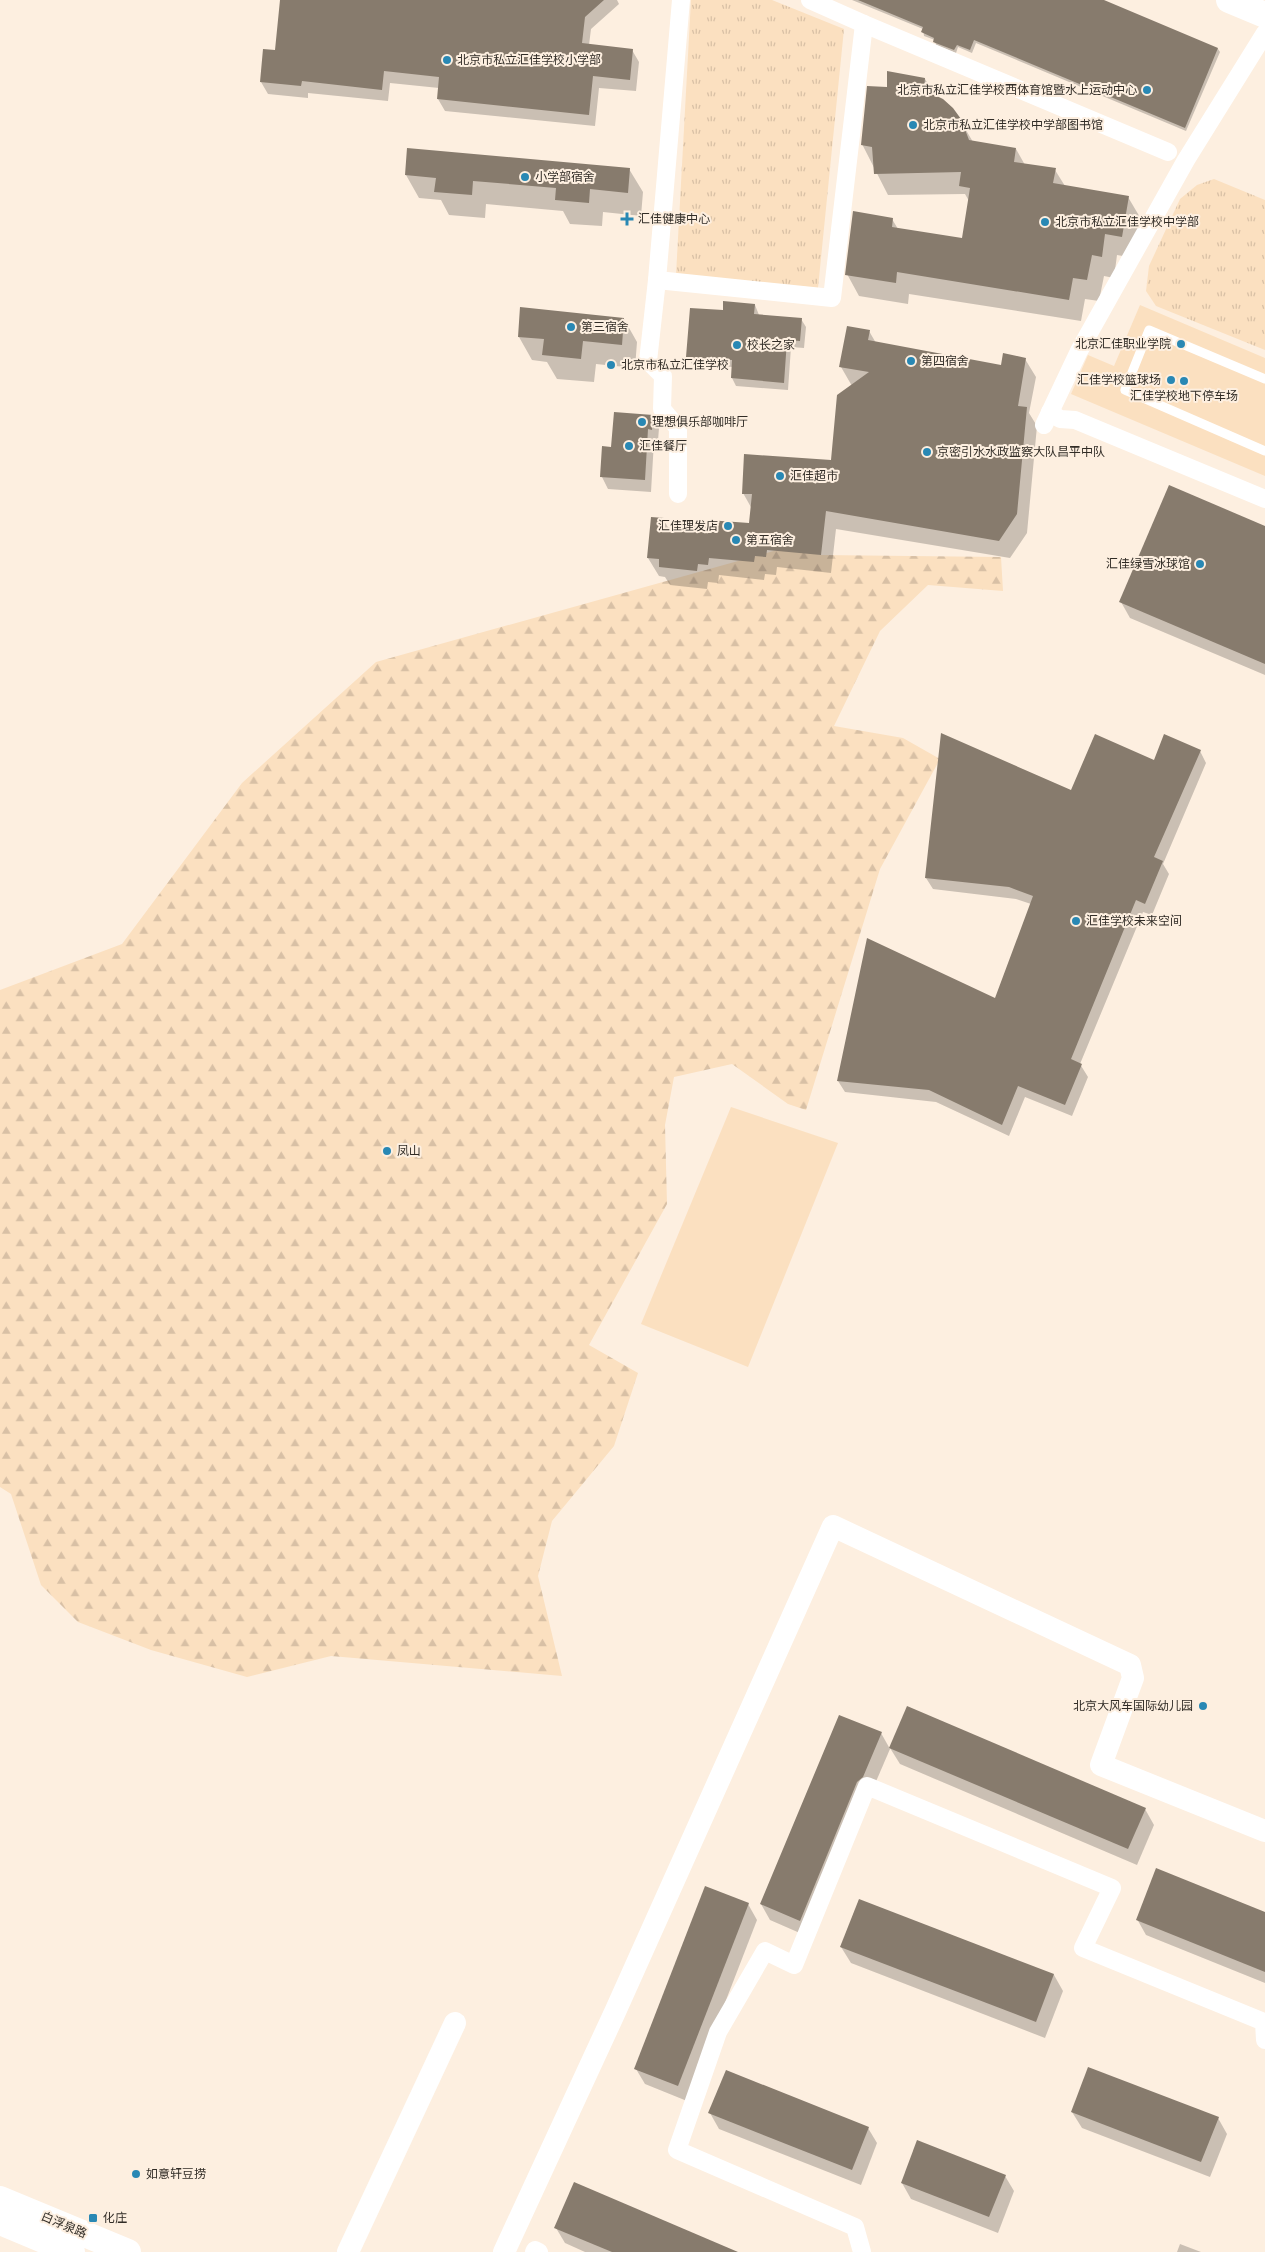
<svg xmlns="http://www.w3.org/2000/svg" width="1265" height="2252" viewBox="0 0 1265 2252" font-family="'Fira Sans','Noto Sans SC',sans-serif">
<defs>
<pattern id="grass-tufts" width="24" height="20" patternUnits="userSpaceOnUse" patternTransform="scale(1.25)"><rect width="24" height="20" fill="#fbe0c0"/><path d="M3 7l-1-3M5 7V3M7 7l1-3M15 17l-1-3M17 17v-4M19 17l1-3" fill="none" stroke="#d8c0a5"/></pattern>
<pattern id="forest-firs" width="22" height="20" patternUnits="userSpaceOnUse" patternTransform="scale(1.25)"><rect width="22" height="20" fill="#fbe0c0"/><path d="M5 1l3.5 6h-7zM16 11l3.5 6h-7z" fill="#d8c0a5"/></pattern>
</defs>
<rect width="100%" height="100%" fill="#fdefe0"/>
<g fill="url(#grass-tufts)">
<polygon points="691,0 772,0 844,29 818,288 676,275"/>
<polygon points="1214,179 1265,200 1265,350 1156,306 1146,291 1149,266 1180,199 1197,185"/>
</g>
<polygon fill="url(#forest-firs)" points="788,547 821,555 1001,557 1003,591 928,585 880,631 834,726 903,738 940,759 880,869 806,1110 788,1104 732,1064 674,1077 665,1125 667,1204 589,1345 638,1373 614,1446 552,1521 538,1576 562,1676 331,1656 247,1677 151,1650 78,1622 41,1585 11,1494 0,1487 0,990 122,944 242,783 376,662"/>
<g fill="#fbe0c0">
<polygon points="1140,305 1265,358 1265,476 1071,394 1088,355 1114,366"/>
<polygon points="731,1107 838,1143 748,1367 641,1324"/>
</g>
<g fill="#0003">
<polygon points="282,0 617,0 619,4 591,29 589,45 632,50 639,62 636,91 599,88 595,126 445,111 438,99 439,88 390,83 388,101 308,93 308,98 268,94 261,82 277,51"/>
<polygon points="852,0 1101,0 1218,49 1220,52 1186,131 976,43 972,53 958,47 956,53 936,45 935,40 924,36 923,29"/>
<polygon points="925,79 935,96 960,120 973,142 1016,149 1025,165 1055,170 1065,186 1128,197 1141,219 1134,258 1117,255 1114,278 1104,276 1099,301 1085,299 1081,321 909,294 908,304 859,296 847,274 892,219 898,229 963,239 969,201 965,194 888,195 862,144 888,88"/>
<polygon points="629,169 643,192 641,216 603,212 602,226 570,224 563,211 486,204 485,218 449,215 441,200 419,198 406,175"/>
<polygon points="755,305 759,315 801,319 806,327 804,348 791,347 788,390 736,386 732,378 733,367 692,364 688,356 724,312"/>
<polygon points="624,319 637,342 635,368 596,364 594,382 557,379 547,362 532,360 519,337"/>
<polygon points="869,331 876,343 1002,366 1025,359 1036,377 1029,413 1037,426 1027,533 1010,558 836,529 831,573 777,567 776,575 765,574 764,580 719,575 718,583 708,582 707,589 670,585 665,577 659,576 648,558 663,519 669,529 693,531 751,525 752,509 743,493 832,461 852,386 841,367"/>
<polygon points="652,416 659,428 658,441 654,441 651,492 608,489 602,477 613,448"/>
<polygon points="1265,527 1265,675 1130,618 1121,602"/>
<polygon points="1200,751 1206,763 1163,864 1169,874 1152,915 1143,912 1080,1064 1088,1077 1072,1116 1025,1097 1009,1136 936,1102 845,1092 838,1081 995,1000 1031,904 1016,899 933,889 926,878 1072,791 1154,761"/>
<polygon points="881,1733 890,1749 809,1937 770,1920 761,1904"/>
<polygon points="890,1748 1145,1809 1154,1825 1137,1865 900,1764"/>
<polygon points="859,1900 1054,1975 1063,1991 1045,2038 851,1963 841,1947"/>
<polygon points="748,1904 757,1920 687,2101 645,2084 636,2069"/>
<polygon points="1265,1913 1265,1983 1146,1935 1137,1919"/>
<polygon points="1072,2112 1218,2118 1227,2134 1210,2177 1082,2128"/>
<polygon points="710,2113 868,2128 877,2143 861,2185 719,2129"/>
<polygon points="1005,2176 1014,2191 998,2233 911,2199 902,2183"/>
<polygon points="556,2228 735,2252 585,2252 565,2243"/>
<polygon points="1180,2244 1201,2252 1177,2252"/>
</g>
<g fill="#877b6d">
<polygon points="280,0 604,0 585,17 582,43 633,49 630,80 593,76 589,115 437,99 439,77 384,71 382,90 302,81 301,86 260,82 263,49 275,50"/>
<polygon points="858,0 1104,0 1218,48 1185,128 974,40 970,50 957,45 954,50 933,42 934,38 921,32 923,27"/>
<polygon points="887,71 925,78 924,90 943,99 953,108 961,119 969,140 1016,148 1014,162 1056,168 1053,183 1129,196 1122,237 1105,234 1102,257 1092,255 1087,280 1073,278 1069,300 897,272 896,283 845,275 853,211 893,218 892,227 962,238 970,188 959,186 961,172 874,174 872,147 861,145 867,86 887,87"/>
<polygon points="407,148 630,168 628,193 590,189 589,203 555,200 556,188 473,181 472,195 434,192 436,178 405,175"/>
<polygon points="723,301 755,304 754,314 802,318 800,341 787,340 784,383 731,378 732,360 686,357 690,308 723,310"/>
<polygon points="520,307 624,318 622,345 583,341 581,359 542,355 544,339 518,337"/>
<polygon points="847,326 870,330 868,340 1001,365 1003,353 1026,358 1018,406 1027,407 1017,514 999,541 826,511 821,555 767,550 766,557 755,556 754,562 709,558 708,565 698,564 697,571 659,567 659,559 647,558 651,517 664,518 663,527 692,530 693,521 708,522 708,520 749,523 752,494 742,494 744,454 831,460 837,395 869,372 839,367"/>
<polygon points="614,412 653,415 652,430 648,429 645,480 600,477 602,446 611,447"/>
<polygon points="1169,485 1265,526 1265,664 1119,602"/>
<polygon points="941,733 1071,790 1095,734 1154,760 1164,734 1201,750 1154,857 1163,861 1145,904 1136,900 1071,1059 1082,1064 1065,1105 1018,1086 1002,1125 929,1090 837,1081 867,938 995,998 1033,896 1009,887 925,878"/>
<polygon points="907,1706 1146,1808 1128,1849 889,1748"/>
<polygon points="839,1715 882,1732 863,1777 857,1782 800,1921 760,1904"/>
<polygon points="1156,1868 1265,1912 1265,1972 1136,1920"/>
<polygon points="705,1886 749,1903 678,2086 634,2069"/>
<polygon points="859,1899 1054,1974 1036,2022 840,1947"/>
<polygon points="1088,2067 1219,2117 1201,2162 1071,2112"/>
<polygon points="726,2070 869,2127 852,2170 708,2113"/>
<polygon points="917,2140 1006,2175 989,2217 901,2183"/>
<polygon points="574,2182 738,2252 612,2252 554,2228"/>
</g>
<g fill="none" stroke-linecap="round" stroke-linejoin="round">
<polyline stroke="#fff" stroke-width="9" points="1265,379 1149,330 1125,390 1265,451"/>
<g stroke="#fff" stroke-width="18">
<polyline points="681,0 657,280 832,298 864,24 1168,152"/>
<polyline points="810,0 864,24"/>
<polyline points="657,280 648,361 663,376 662,409 678,428 678,494"/>
<polyline points="1050,412 1060,419 1075,420 1265,499"/>
<polyline points="1044,425 1079,351 1186,160 1265,33"/>
<polyline points="534,2252 535,2250 539,2252"/>
<polyline points="862,2252 855,2227 677,2150 718,2032 765,1951 794,1965 867,1786 1112,1888 1083,1948 1264,2022 1265,2040"/>
</g>
<g stroke="#fff" stroke-width="22">
<polyline points="348,2252 455,2023"/>
<polyline points="504,2252 615,2012 833,1526 1130,1665 1133,1678 1101,1765 1265,1831"/>
</g>
<g stroke="#fff" stroke-width="26">
<polyline points="1229,0 1265,15"/>
<polyline points="0,2199 128,2252"/>
<polyline points="0,2222 72,2252"/>
</g>
</g>
<g fill="#2988b4" stroke="#fdefe0" stroke-width="2">
<circle cx="447" cy="60" r="5"/>
<circle cx="1147" cy="90" r="5"/>
<circle cx="913" cy="125" r="5"/>
<circle cx="525" cy="177" r="5"/>
<path d="M624.5 211.5h5v5h5v5h-5v5h-5v-5h-5v-5h5z"/>
<circle cx="1045" cy="222" r="5"/>
<circle cx="571" cy="327" r="5"/>
<circle cx="1181" cy="344" r="5"/>
<circle cx="737" cy="345" r="5"/>
<circle cx="911" cy="361" r="5"/>
<circle cx="611" cy="365" r="5"/>
<circle cx="1171" cy="380" r="5"/>
<circle cx="1184" cy="381" r="5"/>
<circle cx="642" cy="422" r="5"/>
<circle cx="629" cy="446" r="5"/>
<circle cx="927" cy="452" r="5"/>
<circle cx="780" cy="476" r="5"/>
<circle cx="728" cy="526" r="5"/>
<circle cx="736" cy="540" r="5"/>
<circle cx="1200" cy="564" r="5"/>
<circle cx="1076" cy="921" r="5"/>
<circle cx="387" cy="1151" r="5"/>
<circle cx="1203" cy="1706" r="5"/>
<circle cx="136" cy="2174" r="5"/>
<rect x="88" y="2213" width="10" height="10" rx="2.5"/>
</g>
<g text-anchor="middle" stroke-width="4" stroke-linejoin="round" paint-order="stroke">
<g font-size="12" fill="#312c26" stroke="#fdefe0" text-anchor="start">
<text x="457" y="64">北京市私立汇佳学校小学部</text>
<text x="1137" y="94" text-anchor="end">北京市私立汇佳学校西体育馆暨水上运动中心</text>
<text x="923" y="129">北京市私立汇佳学校中学部图书馆</text>
<text x="535" y="181">小学部宿舍</text>
<text x="638" y="223">汇佳健康中心</text>
<text x="1055" y="226">北京市私立汇佳学校中学部</text>
<text x="581" y="331">第三宿舍</text>
<text x="1171" y="348" text-anchor="end">北京汇佳职业学院</text>
<text x="747" y="349">校长之家</text>
<text x="921" y="365">第四宿舍</text>
<text x="621" y="369">北京市私立汇佳学校</text>
<text x="1161" y="384" text-anchor="end">汇佳学校篮球场</text>
<text x="1184" y="400" text-anchor="middle">汇佳学校地下停车场</text>
<text x="652" y="426">理想俱乐部咖啡厅</text>
<text x="639" y="450">汇佳餐厅</text>
<text x="937" y="456">京密引水水政监察大队昌平中队</text>
<text x="790" y="480">汇佳超市</text>
<text x="718" y="530" text-anchor="end">汇佳理发店</text>
<text x="746" y="544">第五宿舍</text>
<text x="1190" y="568" text-anchor="end">汇佳绿雪冰球馆</text>
<text x="1086" y="925">汇佳学校未来空间</text>
<text x="397" y="1155">凤山</text>
<text x="1193" y="1710" text-anchor="end">北京大风车国际幼儿园</text>
<text x="146" y="2178">如意轩豆捞</text>
<text x="103" y="2222">化庄</text>
</g>
<g font-size="12" fill="#312c26" stroke="#fdefe0">
<text transform="translate(64 2225) rotate(23)" y="4">白浮泉路</text>
</g>
</g>
</svg>
